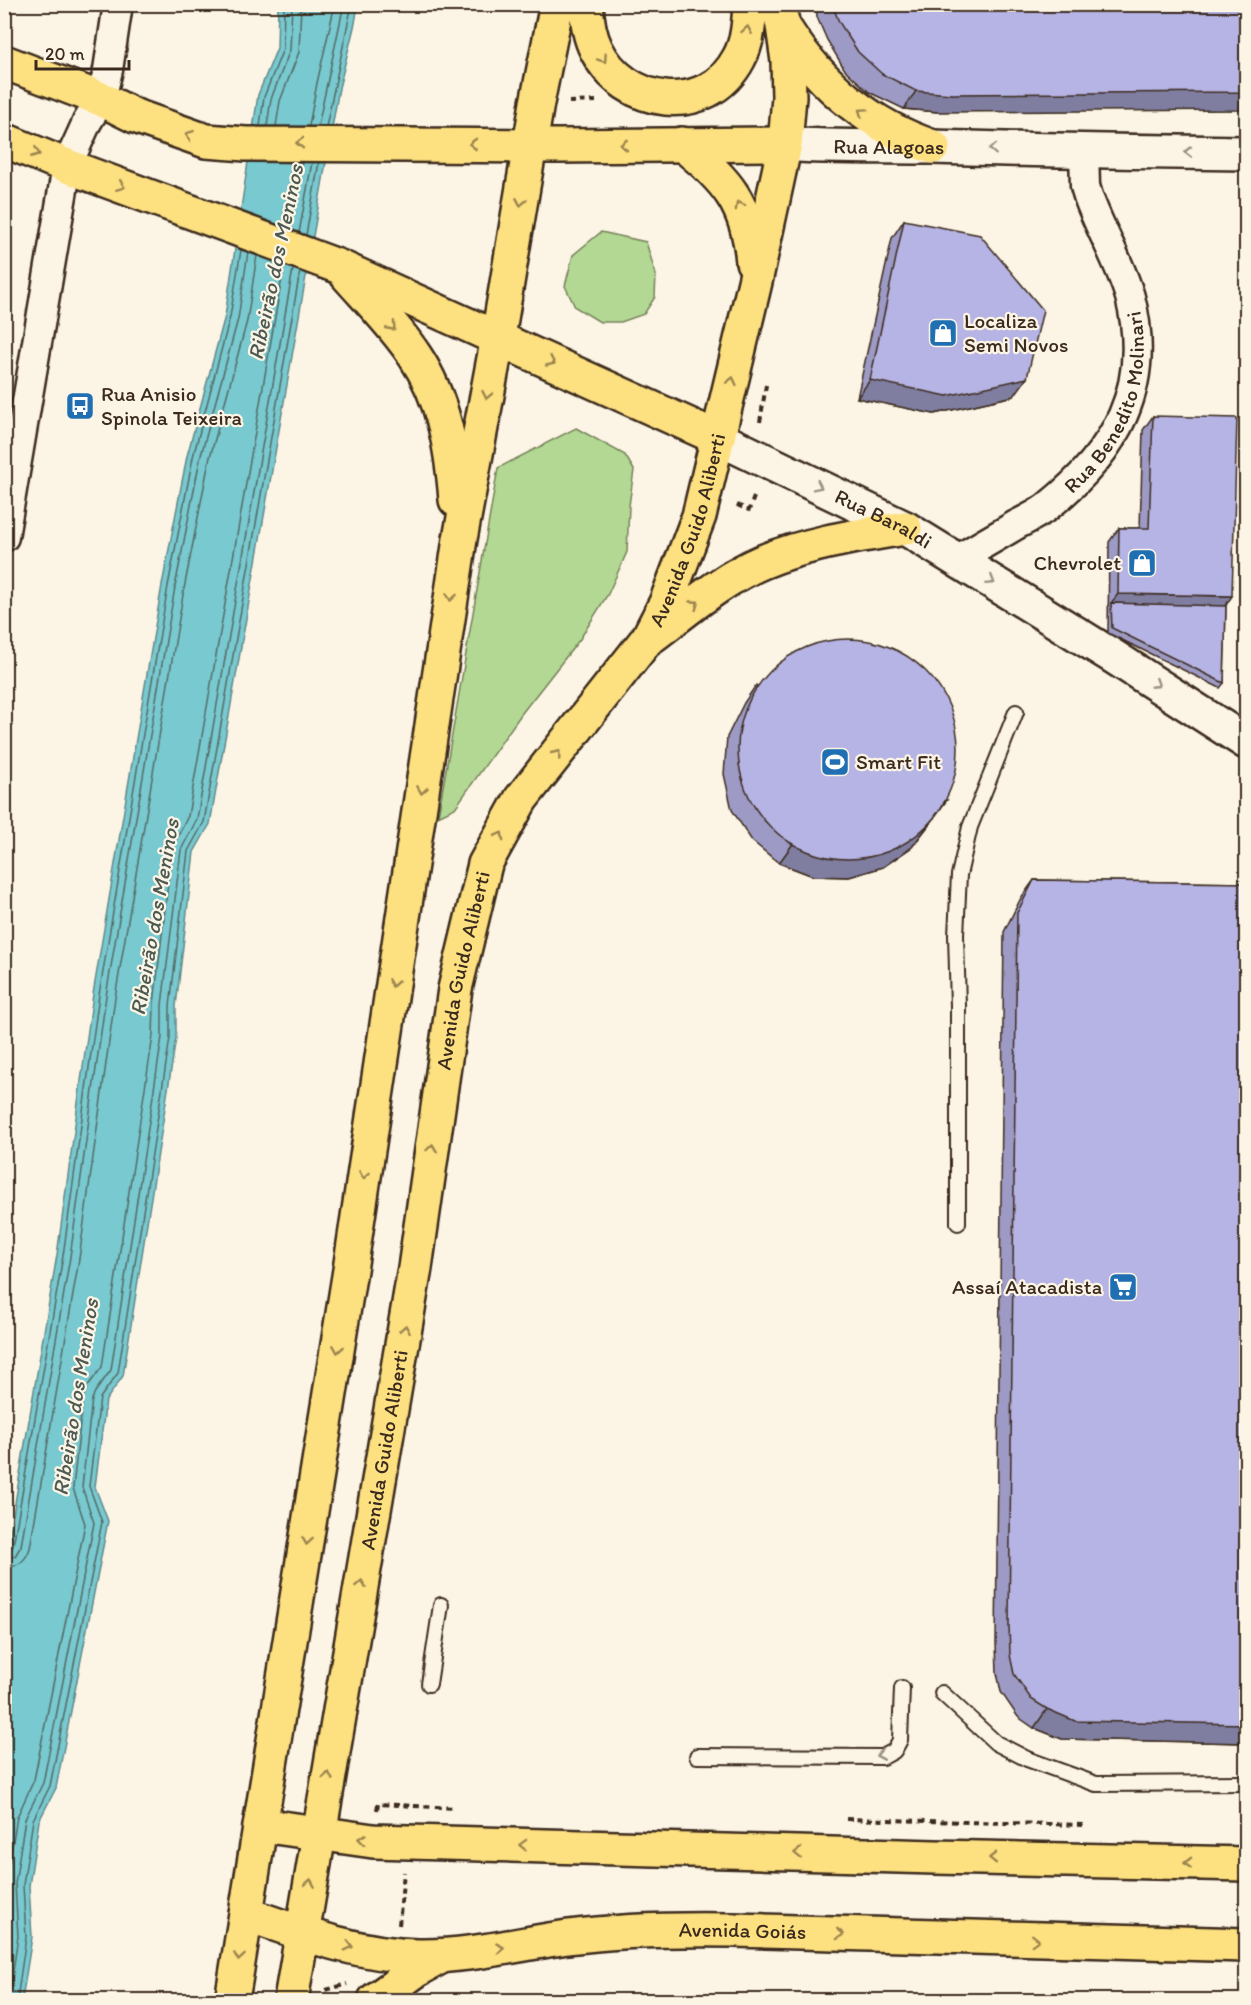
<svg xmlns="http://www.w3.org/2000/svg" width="1251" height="2005" viewBox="0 0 1251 2005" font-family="Itim,sans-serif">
<rect width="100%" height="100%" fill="#fcf5e5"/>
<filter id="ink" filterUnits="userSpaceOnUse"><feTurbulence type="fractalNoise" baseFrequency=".0167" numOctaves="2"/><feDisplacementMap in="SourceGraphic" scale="12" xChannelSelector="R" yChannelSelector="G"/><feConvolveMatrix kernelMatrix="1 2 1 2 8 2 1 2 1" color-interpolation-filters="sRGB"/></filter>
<g filter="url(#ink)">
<g fill="#b2d894" stroke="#768159" stroke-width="1.5">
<polygon points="601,232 646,242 656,275 655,297 644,314 621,322 600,322 575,307 565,286 573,255"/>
<polygon points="576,428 625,455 634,470 629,506 627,552 608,594 580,639 522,713 455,808 438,816 498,468"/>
</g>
<polygon fill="#78c9d0" stroke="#608989" stroke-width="1.5" points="278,5 358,5 355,23 339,88 210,824 194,852 176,1006 176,1038 123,1376 106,1400 95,1487 108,1521 56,1788 39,1821 29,1886 32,1937 22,2000 5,2000 5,1562 57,1255 93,994 162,585 187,456 225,316 258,95 277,48"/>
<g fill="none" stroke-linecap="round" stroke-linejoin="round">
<g stroke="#536a65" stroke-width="1.5">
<polyline points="260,126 264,97 283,49 284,4"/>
<polyline points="267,126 271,99 290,50 292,4"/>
<polyline points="276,126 280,101 299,52 301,4"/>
<polyline points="309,126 317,83 335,4"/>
<polyline points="318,126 344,4"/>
<polyline points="326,127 352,4"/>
<polyline points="290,229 302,162"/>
<polyline points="299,233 312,162"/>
<polyline points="306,235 319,162"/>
<polyline points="4,1551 10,1550 13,1546 63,1256 99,995 168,586 193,457 230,317 241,250"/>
<polyline points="4,1559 15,1556 21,1546 70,1257 106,996 175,587 200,459 238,319 248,252"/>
<path d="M4,1568C18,1567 26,1561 30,1548L79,1259L115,998L184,589L209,461L247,321L257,255"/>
<polyline points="4,1967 9,1936 6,1883 17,1817 34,1780 85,1524 73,1488 83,1397 87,1387 102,1367 153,1036 154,1004 172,848 188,816 284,266"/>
<polyline points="9,2000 18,1936 15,1884 25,1819 43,1783 94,1523 82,1487 92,1399 95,1392 111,1370 162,1037 162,1005 181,850 197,819 293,269"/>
<polyline points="17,2000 26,1937 23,1885 33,1820 50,1786 102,1522 89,1486 100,1398 118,1373 170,1038 170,1006 188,851 204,822 300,271"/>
</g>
<g stroke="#3b2a1e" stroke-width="18">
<g id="service">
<polyline points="958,1223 958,1006 956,935 959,875 970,827 1016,712"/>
<polyline points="429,1684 441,1605"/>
<polyline points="942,1693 996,1743 1027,1759 1096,1784 1246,1783"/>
<polyline points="697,1756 883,1757 894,1751 900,1740 902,1688"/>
</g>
</g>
<g stroke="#3b2a1e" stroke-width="33">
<g id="minor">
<polyline points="4,537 67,166 87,122 101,99 108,70 118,4"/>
<path id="s1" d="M957,560C976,548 996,537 1016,525C1026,520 1038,514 1047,507C1116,452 1153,387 1130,297C1120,262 1100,230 1088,196L1085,186L1084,151"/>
</g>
</g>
<g stroke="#3b2a1e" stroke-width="38">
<g id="tertiary">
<path id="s2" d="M785,144C833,148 883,146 931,147C1036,150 1141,152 1246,153"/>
<path id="s3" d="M718,438L905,528L1114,657L1246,742"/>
</g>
</g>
<g stroke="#3b2a1e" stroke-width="38">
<g id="primary">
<path d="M586,4C587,20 589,35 596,49C624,107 707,119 739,58C748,42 749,22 750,4"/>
<path d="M785,29C821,85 870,126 933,147"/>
<polyline points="4,62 101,99 135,116 206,141 246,144 559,146 785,144"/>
<polyline points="4,140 67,166 340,267 718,438"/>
<path d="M682,144C726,179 748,204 753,262"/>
<path d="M347,275C370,301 396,327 415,356C444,399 452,450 456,500"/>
<path d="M652,636C687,610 722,579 762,562C808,543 857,536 905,528"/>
<polyline points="261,1825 373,1841 935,1857 1246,1864"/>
<path id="s4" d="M246,1914C301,1933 359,1955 418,1956C468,1957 519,1944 568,1937C623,1930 677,1929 733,1930L1246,1945"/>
<polyline points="232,2000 350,1270 460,539 498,337 537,103 557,4"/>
<path id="s5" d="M291,2000L415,1268L455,989L485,864L521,799L648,638L666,603L699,516L755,282L785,144L789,97L788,61L783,26L778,4"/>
<polyline points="375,2000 415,1971 442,1956"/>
</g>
</g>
<g stroke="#3b2a1e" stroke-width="4" stroke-dasharray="6 4.5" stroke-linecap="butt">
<polyline points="569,102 597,101"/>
<polyline points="760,422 766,385"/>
<polyline points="737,505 749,510 754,497"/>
<polyline points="377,1810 378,1804 454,1808"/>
<polyline points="846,1819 1087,1825"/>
<polyline points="399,1925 404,1872"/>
<polyline points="326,1990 347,1984"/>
</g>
<use href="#service" stroke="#fcf5e5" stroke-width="14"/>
<use href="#minor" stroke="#fcf5e5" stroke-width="28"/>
<use href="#tertiary" stroke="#fcf5e5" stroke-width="33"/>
<use href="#primary" stroke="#fde080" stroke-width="33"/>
</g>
<g fill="#9d9bc5" stroke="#3b2a1e" stroke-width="1.5">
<polygon points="816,4 1246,4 938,112 904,109 869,92 845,70 827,40 817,17"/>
<polygon points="904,220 1014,396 934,414 857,398 892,238"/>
<polygon points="1153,416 1226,606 1224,683 1220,688 1108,633 1109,542 1119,528 1140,528 1143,430"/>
<polygon points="756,685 934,819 912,847 883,867 849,877 813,876 779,863 752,841 732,810 724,774 727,737 744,703"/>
<polygon points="1034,880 1246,883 1246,1743 1062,1739 1034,1728 1018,1717 1001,1692 997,1673 996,1643 1004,932 1021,898"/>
</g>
<g fill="#7f7ea0" stroke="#3b2a1e" stroke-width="1.5">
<polygon points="916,91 1246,92 1246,110 938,112 904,109"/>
<polygon points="1027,378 1014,396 934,414 857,398 870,380"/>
<polygon points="1118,594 1232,596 1223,610 1111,603"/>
<polygon points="947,800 912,847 883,867 849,877 813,876 779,863 792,845"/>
<polygon points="1047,1709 1246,1724 1246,1743 1062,1739 1034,1728"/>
</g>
<g fill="#b6b4e5" stroke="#3b2a1e" stroke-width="1.5">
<polygon points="832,4 1246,4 1246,92 951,94 916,91 882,74 858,52 839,22"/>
<polygon points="904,220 980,235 1043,310 1027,378 947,396 870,380"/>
<polygon points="1153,416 1237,418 1232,596 1118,594 1119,528 1149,528"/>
<polygon points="1111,603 1226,606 1224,683 1112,628"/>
<circle cx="848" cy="749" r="110"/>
<polygon points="1034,880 1246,883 1246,1724 1075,1721 1047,1709 1031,1699 1014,1674 1010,1655 1009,1625 1017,913"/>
</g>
<defs><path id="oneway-chevron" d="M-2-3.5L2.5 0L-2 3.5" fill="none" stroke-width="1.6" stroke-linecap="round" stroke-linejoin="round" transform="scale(1.5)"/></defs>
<g stroke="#9c854f">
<use href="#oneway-chevron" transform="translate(747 30) rotate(-80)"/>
<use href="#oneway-chevron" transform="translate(603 59) rotate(56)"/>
<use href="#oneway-chevron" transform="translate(862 112) rotate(-145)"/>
<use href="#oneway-chevron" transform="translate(189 135) rotate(-160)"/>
<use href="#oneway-chevron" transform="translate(300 143) rotate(180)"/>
<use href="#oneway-chevron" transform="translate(473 144) rotate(-179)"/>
<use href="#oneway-chevron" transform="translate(624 145) rotate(179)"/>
<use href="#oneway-chevron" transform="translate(36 153) rotate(23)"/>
<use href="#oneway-chevron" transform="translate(121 186) rotate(21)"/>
<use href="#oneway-chevron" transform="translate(521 202) rotate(100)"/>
<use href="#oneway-chevron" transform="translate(739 205) rotate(-119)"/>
<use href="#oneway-chevron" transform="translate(392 327) rotate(48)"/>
<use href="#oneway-chevron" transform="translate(551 362) rotate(25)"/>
<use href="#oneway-chevron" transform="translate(732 381) rotate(-77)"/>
<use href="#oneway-chevron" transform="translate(487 395) rotate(101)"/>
<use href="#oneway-chevron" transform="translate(451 597) rotate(99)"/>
<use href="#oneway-chevron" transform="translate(695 604) rotate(-36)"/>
<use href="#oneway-chevron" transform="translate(557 754) rotate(-51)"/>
<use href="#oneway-chevron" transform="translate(422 790) rotate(99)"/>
<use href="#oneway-chevron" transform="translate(500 836) rotate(-61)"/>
<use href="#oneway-chevron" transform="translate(393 983) rotate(99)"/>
<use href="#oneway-chevron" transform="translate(432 1148) rotate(-82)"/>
<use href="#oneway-chevron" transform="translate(364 1175) rotate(99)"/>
<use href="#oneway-chevron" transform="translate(405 1329) rotate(-80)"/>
<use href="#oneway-chevron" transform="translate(338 1349) rotate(99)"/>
<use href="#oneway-chevron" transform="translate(307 1541) rotate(99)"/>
<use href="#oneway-chevron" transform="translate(361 1584) rotate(-80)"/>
<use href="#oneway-chevron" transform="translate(328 1776) rotate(-80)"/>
<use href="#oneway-chevron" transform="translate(362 1839) rotate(-172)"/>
<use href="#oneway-chevron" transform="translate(523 1845) rotate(-178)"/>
<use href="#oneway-chevron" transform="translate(798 1853) rotate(-178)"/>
<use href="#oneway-chevron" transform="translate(993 1858) rotate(-179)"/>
<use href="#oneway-chevron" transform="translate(1188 1863) rotate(-179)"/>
<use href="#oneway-chevron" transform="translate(310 1883) rotate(-81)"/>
<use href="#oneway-chevron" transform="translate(840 1934) rotate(2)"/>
<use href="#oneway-chevron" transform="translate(1035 1940) rotate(2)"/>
<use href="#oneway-chevron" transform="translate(349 1946) rotate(15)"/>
<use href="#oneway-chevron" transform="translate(500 1948) rotate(-9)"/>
<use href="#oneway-chevron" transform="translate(239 1957) rotate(99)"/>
</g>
<g stroke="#9c9082">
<use href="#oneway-chevron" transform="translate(993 149) rotate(-178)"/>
<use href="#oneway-chevron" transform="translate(1188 152) rotate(-180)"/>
<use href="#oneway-chevron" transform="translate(818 486) rotate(26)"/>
<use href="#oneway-chevron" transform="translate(991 581) rotate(32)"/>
<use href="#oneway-chevron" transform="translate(1156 684) rotate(33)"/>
<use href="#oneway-chevron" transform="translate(880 1755) rotate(170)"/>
</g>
</g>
<defs>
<g id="shop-square" transform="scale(1.5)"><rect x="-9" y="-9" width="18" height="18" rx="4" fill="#1f6fb2" stroke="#fcf5e5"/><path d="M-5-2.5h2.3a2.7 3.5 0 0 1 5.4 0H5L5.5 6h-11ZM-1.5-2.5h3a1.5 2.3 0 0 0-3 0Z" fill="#fff"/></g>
<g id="bus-square" transform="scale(1.5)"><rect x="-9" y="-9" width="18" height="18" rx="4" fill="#1f6fb2" stroke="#fcf5e5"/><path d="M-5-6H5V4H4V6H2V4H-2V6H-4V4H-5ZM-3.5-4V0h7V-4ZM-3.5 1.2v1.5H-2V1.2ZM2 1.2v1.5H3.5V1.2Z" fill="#fff"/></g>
<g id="stadium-square" transform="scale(1.5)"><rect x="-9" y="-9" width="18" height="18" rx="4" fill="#1f6fb2" stroke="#fcf5e5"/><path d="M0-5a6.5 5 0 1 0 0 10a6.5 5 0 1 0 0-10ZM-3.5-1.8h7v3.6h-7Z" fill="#fff"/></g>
<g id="supermarket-square" transform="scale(1.5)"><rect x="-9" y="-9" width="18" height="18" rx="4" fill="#1f6fb2" stroke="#fcf5e5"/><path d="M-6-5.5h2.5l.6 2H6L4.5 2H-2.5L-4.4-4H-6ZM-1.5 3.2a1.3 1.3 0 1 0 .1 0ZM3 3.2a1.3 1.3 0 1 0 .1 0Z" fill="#fff"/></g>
</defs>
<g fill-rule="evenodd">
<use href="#shop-square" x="943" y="333"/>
<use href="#bus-square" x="80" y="406"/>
<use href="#shop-square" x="1142" y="563"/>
<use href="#stadium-square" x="835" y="762"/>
<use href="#supermarket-square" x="1123" y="1287"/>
</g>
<g text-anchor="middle" stroke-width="4.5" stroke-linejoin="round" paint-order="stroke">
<g font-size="21" fill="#3b2a1e" stroke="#fcf5e5">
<text dy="7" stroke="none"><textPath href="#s2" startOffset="104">Rua Alagoas</textPath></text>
<text dy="7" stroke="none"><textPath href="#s1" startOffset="231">Rua Benedito Molinari</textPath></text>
<text dy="7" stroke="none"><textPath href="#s3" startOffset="184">Rua Baraldi</textPath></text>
<text dy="7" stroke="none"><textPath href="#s5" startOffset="1548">Avenida Guido Aliberti</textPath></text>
<text dy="7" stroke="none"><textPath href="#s5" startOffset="1044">Avenida Guido Aliberti</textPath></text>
<text dy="7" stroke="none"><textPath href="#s5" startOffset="558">Avenida Guido Aliberti</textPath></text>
<text dy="7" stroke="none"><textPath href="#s4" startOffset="504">Avenida Goiás</textPath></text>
</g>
<g font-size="21" fill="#3b2a1e" stroke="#fcf5e5" text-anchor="start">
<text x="964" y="328">Localiza<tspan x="964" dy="24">Semi Novos</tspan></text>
<text x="101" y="401">Rua Anisio<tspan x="101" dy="24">Spinola Teixeira</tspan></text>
<text x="1121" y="570" text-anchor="end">Chevrolet</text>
<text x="856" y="769">Smart Fit</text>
<text x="1102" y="1294" text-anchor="end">Assaí Atacadista</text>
</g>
<g font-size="22" font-style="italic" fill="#4d5a53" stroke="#fcf5e5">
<text transform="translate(275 262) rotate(-78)" y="8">Ribeirão dos Meninos</text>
<text transform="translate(154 917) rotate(-80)" y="8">Ribeirão dos Meninos</text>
<text transform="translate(75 1397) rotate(-81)" y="8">Ribeirão dos Meninos</text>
</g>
</g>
<rect width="1251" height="2005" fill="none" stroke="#fcf5e5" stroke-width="24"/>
<rect x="12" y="12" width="1227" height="1981" fill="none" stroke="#3b2a1e" stroke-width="2" filter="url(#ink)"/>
<path d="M36 60v9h93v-9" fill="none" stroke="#3b2a1e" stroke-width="3"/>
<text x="45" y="60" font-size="18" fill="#3b2a1e" stroke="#fcf5e5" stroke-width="4.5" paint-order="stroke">20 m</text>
</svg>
